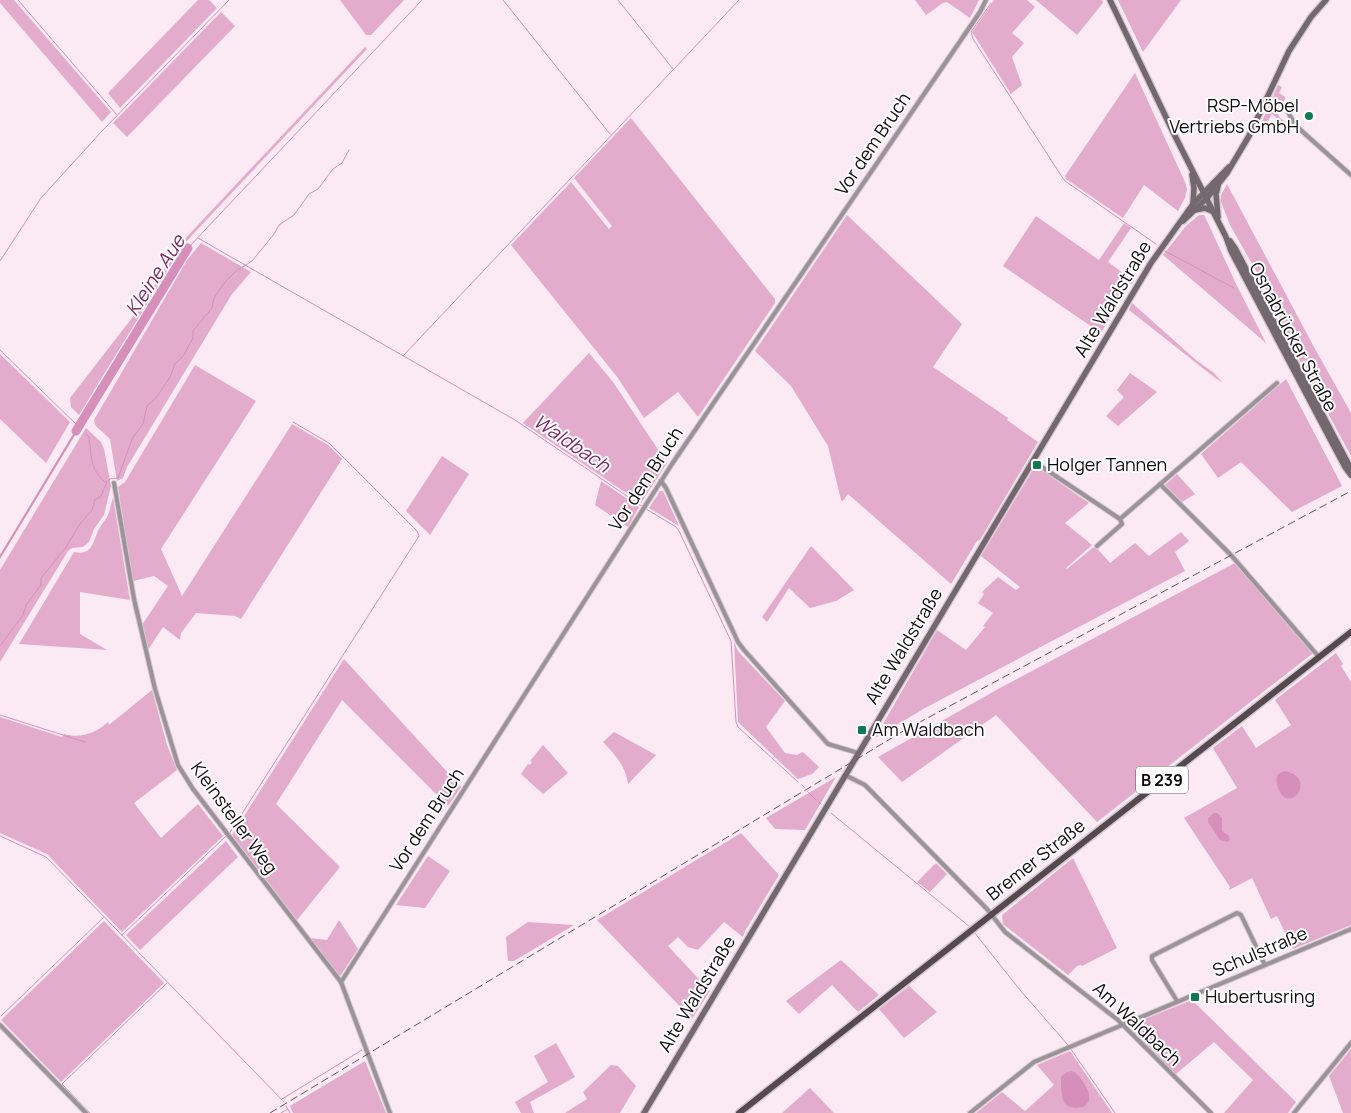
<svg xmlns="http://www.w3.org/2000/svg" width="1351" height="1113" viewBox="0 0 1351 1113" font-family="Manrope,sans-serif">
<rect width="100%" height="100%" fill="#fbeaf4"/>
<g fill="#e3accc">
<polygon points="0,0 14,0 111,112 102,122 0,3"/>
<polygon points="198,0 209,0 217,8 120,108 108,93"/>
<polygon points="340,0 404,0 371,35 366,35"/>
<polygon points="915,0 979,0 970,18 947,2 943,3 926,15"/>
<polygon points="994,0 1027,0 1035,7 1012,33 1024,43 1012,57 1022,85 1011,94 972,32"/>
<polygon points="1036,0 1102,0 1103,3 1077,35"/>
<polygon points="1118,0 1181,0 1143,52"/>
<polygon points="221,12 235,26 127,137 113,123"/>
<polygon points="365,47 367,49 183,245 79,415 71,407 70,398 142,305 181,243"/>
<polygon points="1135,73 1185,182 1187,189 1185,198 1178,211 1144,185 1123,218 1066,179 1065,176"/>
<polygon points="1278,85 1282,87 1279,93 1285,97 1285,100 1279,105 1277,112 1280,118 1287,123 1285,126 1272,114 1265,126 1261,124"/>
<polygon points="631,118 775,299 775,303 698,417 678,392 644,418 618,378 511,245 571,182 609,229 612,226 574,178"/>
<polygon points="1227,184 1314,347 1351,413 1351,456 1303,367 1262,281 1230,225 1221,202 1221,195"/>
<polygon points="847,215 962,324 933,367 1008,418 1007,420 1038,442 980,540 977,541 951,584 848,494 843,501 841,500 828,446 791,386 755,351"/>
<polygon points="1199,215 1204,215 1206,219 1237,286 1266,343 1163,255 1186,226"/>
<polygon points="1036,216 1099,260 1124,223 1131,228 1108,262 1134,281 1132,284 1130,283 1101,333 1003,266"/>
<polygon points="201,243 251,272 232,294 127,467 123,478 117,481 110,439 95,425 94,420 187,260"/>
<polygon points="1132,303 1196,360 1214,373 1223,383 1214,377 1129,310"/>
<polygon points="589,353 613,382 667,463 641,503 523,423"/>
<polygon points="0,354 70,422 46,463 0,419"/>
<polygon points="195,365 256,401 161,549 182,596 292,424 328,445 342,459 241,619 235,616 196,613 181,633 180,640 163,627 148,650 142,625 168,586 154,576 133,581 118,487 125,482"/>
<polygon points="1130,373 1157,392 1118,426 1106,416 1124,397 1117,390"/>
<polygon points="1286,379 1342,486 1292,512 1241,462 1218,478 1201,454"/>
<polygon points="86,428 101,442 104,449 111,486 104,515 94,529 89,542 83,547 72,548 68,551 0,662 0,570"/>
<polygon points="442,456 469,474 430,535 406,511"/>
<polygon points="1037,467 1089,503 1065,523 1092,545 1066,568 1067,569 1095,546 1110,563 1135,543 1149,556 1181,532 1189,541 1175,552 1185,571 925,708 875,738 937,630 966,650 985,627 983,626 993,613 978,603 984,594 982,592 998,577 1016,590 1020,587 981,556 1034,468"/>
<polygon points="1177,474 1195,494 1182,502 1165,485"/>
<polygon points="601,481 639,507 628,527 595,505"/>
<polygon points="660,491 663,491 679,526 649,508"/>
<path d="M113,497L130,600L80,592V634L107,650L19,644L74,552C92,556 93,542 98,531C100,526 104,522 107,517C110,512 111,504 113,497Z"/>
<polygon points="811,546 854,590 836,601 810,608 789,588 767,622 762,617"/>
<polygon points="1235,563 1313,653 1097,822 996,715 902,782 878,757 1000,688"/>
<polygon points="734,642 738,651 785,701 766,727 785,753 797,755 803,752 819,767 812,774 798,779 738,722"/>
<polygon points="1336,653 1343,664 1341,666 1351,682 1351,925 1293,949 1277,916 1271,919 1252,878 1229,890 1230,887 1184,818 1237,788 1213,748 1242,726 1256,748 1291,725 1275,700"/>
<polygon points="344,659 461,787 448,806 342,700 276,804 340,867 297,920 232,835"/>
<path d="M152,690L167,745L177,770L134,803L161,838L198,804L223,836L122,932L47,854L0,833V717L62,737L64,734C80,739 96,733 108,722L109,725Z"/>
<path d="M614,732L656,755L628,784C626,767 615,754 603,742Z"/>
<polygon points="543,745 568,773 543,794 521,774 528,764 530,765 532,762 530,761"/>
<polygon points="836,777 805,830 775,829 766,818"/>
<polygon points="741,833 779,875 745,931 743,937 724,922 698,950 688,947 678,937 668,946 710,991 692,1019 597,920"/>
<polygon points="226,841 238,857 140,950 126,935"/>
<polygon points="428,856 450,871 425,908 396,905"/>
<polygon points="1073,858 1117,948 1082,966 1081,965 1077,966 1068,975 1003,924 1002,915"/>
<polygon points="936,863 947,874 930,892 917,882"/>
<polygon points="339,920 358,949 341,975 338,976 310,938 327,940"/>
<polygon points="104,921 164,983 61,1082 1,1020"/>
<polygon points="528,922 574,925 514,961 508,961 506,937"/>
<polygon points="841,960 879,995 858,1012 832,985 799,1014 786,1001"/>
<polygon points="909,986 937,1012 904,1038 879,1009"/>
<polygon points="1192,1000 1296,1102 1288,1113 1224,1113 1253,1080 1214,1042 1176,1074 1130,1029 1130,1025"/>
<polygon points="556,1043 575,1077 530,1102 534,1113 521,1113 515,1102 548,1082 534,1056"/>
<polygon points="1351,1049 1351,1113 1343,1113 1329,1076"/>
<polygon points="1070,1051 1112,1113 976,1113 1002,1092 1025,1111 1054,1085 1037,1065"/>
<polygon points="365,1061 386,1113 293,1113 290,1106"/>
<polygon points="611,1065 618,1066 636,1086 620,1113 565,1113 587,1099 583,1092"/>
<polygon points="810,1088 834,1113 782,1113"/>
</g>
<g fill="#d68fba">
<polygon points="81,421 83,422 0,559 0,555"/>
<path d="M1285,771C1318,778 1290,815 1279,790C1277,784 1275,780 1278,774Z"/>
<polygon points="1214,813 1217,813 1222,818 1222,831 1229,836 1230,840 1228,842 1220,840 1208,822 1208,818"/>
<path d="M1072,1071C1077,1073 1080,1077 1083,1082C1101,1107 1076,1113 1065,1104C1061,1098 1061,1084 1061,1077L1067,1072Z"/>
</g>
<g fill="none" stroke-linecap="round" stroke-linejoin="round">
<g stroke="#d68fba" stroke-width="1">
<polyline points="18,0 117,115"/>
<polyline points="503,0 610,134"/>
<polyline points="618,0 673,69"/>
<polyline points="991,3 971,32 973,39 1062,177 1065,181 1156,244"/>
<polyline points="198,238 515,420 643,507"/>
<polyline points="188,248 422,0"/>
<polyline points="1165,251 1234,288"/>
<polyline points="0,261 41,198 102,131 229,0"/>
<polyline points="0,350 81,429"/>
<polyline points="403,356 739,0"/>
<path d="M86,434L89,437C92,457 89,468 105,482"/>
<polyline points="646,509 676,527 679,531 731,641 736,722 738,727 798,782"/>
<polyline points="0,646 23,615 26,605 41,585 41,578 66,547 80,524 92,510 95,500 101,496 107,482 110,479 118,478 132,439 143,424 147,406 156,398 170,377 175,364 184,355 193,338 193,331 212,308 214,298 225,282 236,271 252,261 274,234 279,225 294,215 309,194 318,189 333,169 342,163 349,150"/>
<polyline points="0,715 85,742"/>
<polyline points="802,785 805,788"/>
<polyline points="807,791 816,800"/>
<polyline points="819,802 821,804"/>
<polyline points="831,813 970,927"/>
<polyline points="229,834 419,536 417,531 329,443 293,422"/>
<polyline points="0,836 46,857 284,1102"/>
<polyline points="974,932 1020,990 1068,1045 1115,1113"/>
<polyline points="122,935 226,836"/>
<polyline points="1,1016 104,917"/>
<polyline points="282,1099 362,1050"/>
<polyline points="286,1106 290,1113"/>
<polyline points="90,1113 62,1084 167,983"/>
<polyline points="281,1113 288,1109"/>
</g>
<polyline stroke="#d68fba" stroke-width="9" points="76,431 188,248"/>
<g stroke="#d5c6cf" stroke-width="6">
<g id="street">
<polyline points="1287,110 1295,125 1351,175"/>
<polyline points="1033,461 1120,519"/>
<polyline points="661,481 666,488 738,642 744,650 828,744 858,753"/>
<polyline points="114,483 134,599 155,689 178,765 193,789 341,982 390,1113"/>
<polyline points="1160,484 1231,555 1319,657"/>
<polyline points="1097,546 1122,524 1120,519 1277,383"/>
<polyline points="845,775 865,785 987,909 1005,932 1118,1020 1211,1113"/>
<polyline points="341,982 672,464 980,12 986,0"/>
<polyline points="1177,1001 1152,960 1152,956 1237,913 1241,915 1265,965"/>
<polyline points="0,1025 86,1113"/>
<polyline points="970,1113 1034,1062 1351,929"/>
<polyline points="1294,1113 1351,1043"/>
</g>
</g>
<g stroke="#d5c6cf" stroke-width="8">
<g id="secondary">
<polyline points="1110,0 1174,134 1226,237 1231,251 1330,439 1345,467 1351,475"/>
<polyline points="1192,175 1194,188 1193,204"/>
<polyline points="1218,186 1216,194 1218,217"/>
<polyline points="1195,210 1205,208 1214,212"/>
<polyline points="1183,221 1207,198 1227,173 1249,136 1289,51 1311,17 1326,0"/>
<polyline points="1230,241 1235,248 1349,465 1351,471"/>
<polyline points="644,1113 1151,263 1193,204 1229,167"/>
</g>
</g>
<g stroke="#d5c6cf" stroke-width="9">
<polyline id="primary" points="739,1113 1351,632"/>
</g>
<use href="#street" stroke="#9a9397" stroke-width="4"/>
<use href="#secondary" stroke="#72686d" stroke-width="5.5"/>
<use href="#primary" stroke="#554950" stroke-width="6"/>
<polyline stroke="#61585d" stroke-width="1" stroke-dasharray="8 4" stroke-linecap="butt" points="270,1113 905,730 1351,491"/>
</g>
<g fill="#0d7a54" stroke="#fdfdfd" stroke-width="2">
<circle cx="1309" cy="116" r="5"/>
<rect x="1032" y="460" width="10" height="10" rx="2.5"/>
<rect x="857" y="725" width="10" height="10" rx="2.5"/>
<rect x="1190" y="992" width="10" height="10" rx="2.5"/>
</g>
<g text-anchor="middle" stroke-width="4" stroke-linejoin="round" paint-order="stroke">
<rect fill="#fdfdfd" stroke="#565355" stroke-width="1" x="1136" y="766.5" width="52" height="27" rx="4"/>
<g font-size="16" font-weight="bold" fill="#0f0a0d">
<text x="1162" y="786">B 239</text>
</g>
<g font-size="18" fill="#0f0a0d" stroke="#fdfdfd" text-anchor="start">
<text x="1299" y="112" text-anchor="end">RSP-Möbel<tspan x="1299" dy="21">Vertriebs GmbH</tspan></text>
<text x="1047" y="471">Holger Tannen</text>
<text x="872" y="736">Am Waldbach</text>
<text x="1205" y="1003">Hubertusring</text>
</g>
<g font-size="18" fill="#0f0a0d" stroke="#fdfdfd">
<text transform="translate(873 144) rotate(-56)" y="6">Vor dem Bruch</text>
<text transform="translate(1113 299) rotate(-59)" y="6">Alte Waldstraße</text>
<text transform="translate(1293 337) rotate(62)" y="6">Osnabrücker Straße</text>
<text transform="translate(646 479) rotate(-57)" y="6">Vor dem Bruch</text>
<text transform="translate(904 646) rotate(-59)" y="6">Alte Waldstraße</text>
<text transform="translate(234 818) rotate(54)" y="6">Kleinsteller Weg</text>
<text transform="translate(427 820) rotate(-57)" y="6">Vor dem Bruch</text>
<text transform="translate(1036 860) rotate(-38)" y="6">Bremer Straße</text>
<text transform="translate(1260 952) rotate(-23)" y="6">Schulstraße</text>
<text transform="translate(697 994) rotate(-59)" y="6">Alte Waldstraße</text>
<text transform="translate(1137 1024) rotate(43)" y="6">Am Waldbach</text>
</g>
<g font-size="19" font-style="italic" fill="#7c2962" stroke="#fdfdfd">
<text transform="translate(155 275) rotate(-57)" y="7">Kleine Aue</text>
<text transform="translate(572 443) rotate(34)" y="7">Waldbach</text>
</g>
</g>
</svg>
